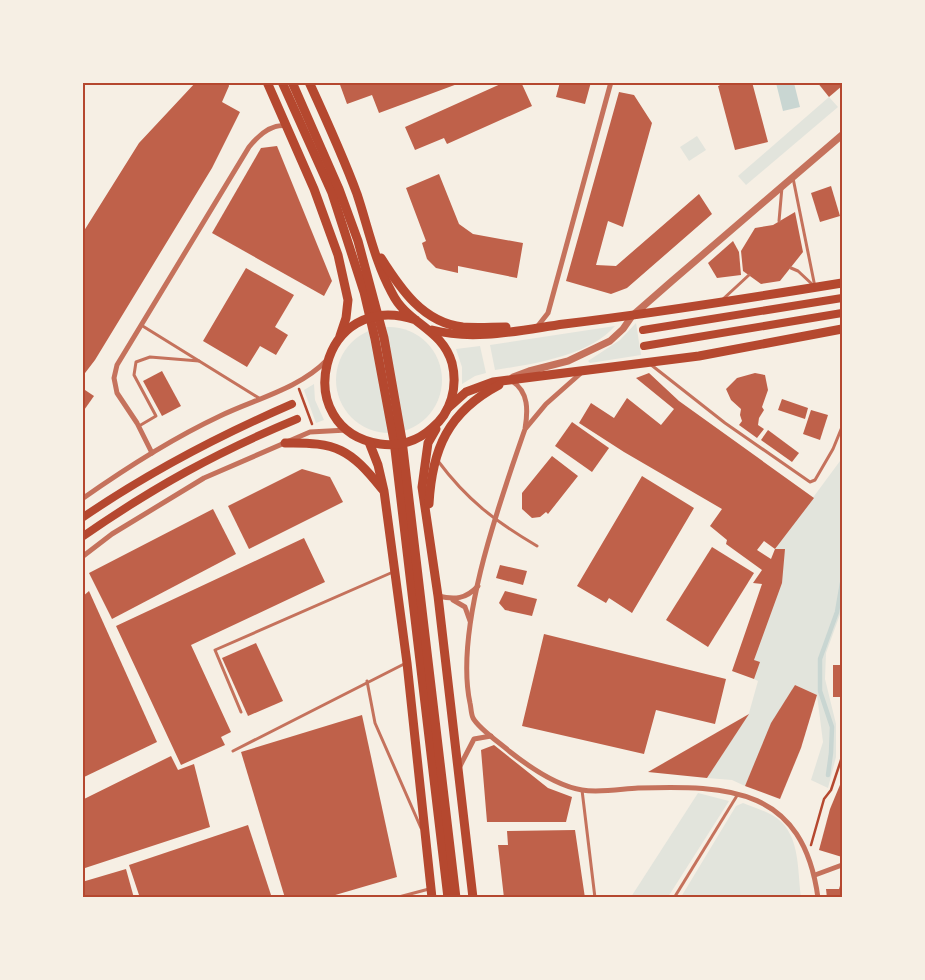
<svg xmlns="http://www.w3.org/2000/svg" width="925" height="980" viewBox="0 0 925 980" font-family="Signika,sans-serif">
<rect width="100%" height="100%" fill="#f6efe4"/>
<g fill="#e2e4dc">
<polygon points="829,97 838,107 746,185 738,176"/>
<polygon points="697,136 706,150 689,161 680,147"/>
<polygon points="636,323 641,355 590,363 588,361 620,340"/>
<path d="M615,326C589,356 533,364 495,370L490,345Z"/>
<circle cx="389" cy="380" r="53"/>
<polygon points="480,346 486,373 475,376 462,384 462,367 456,349"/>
<polygon points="314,384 315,400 324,420 316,423 304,390"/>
<polygon points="842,453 842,609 826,653 825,679 836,724 836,757 828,788 811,780 823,742 817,695 795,685 745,786 732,780 707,778 749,713 758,681 754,679 754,660 785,549 775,549 840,461"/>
<polygon points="698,793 729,801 668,897 631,897"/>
<path d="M743,803C752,807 763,810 772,815C801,831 797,869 801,897H681L736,806Z"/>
</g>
<polygon fill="#c9d6d2" points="776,83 794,83 800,107 783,111"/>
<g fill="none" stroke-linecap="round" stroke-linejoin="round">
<polyline stroke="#c9d6d2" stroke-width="4.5" points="828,775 831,753 832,727 820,691 820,659 837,612 842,583"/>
</g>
<g fill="#bf614a" fill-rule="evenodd">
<polygon points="196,82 228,82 229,86 222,102 240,112 212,168 95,360 82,377 82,234 139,143"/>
<polygon points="339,82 460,82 460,83 379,113 372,95 347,104"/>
<polygon points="505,82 521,82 532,106 447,144 444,138 415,150 405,127"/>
<polygon points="560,82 591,82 585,104 556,97"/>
<polygon points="714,82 752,82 768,142 735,150 718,86 720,86"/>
<polygon points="817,82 842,82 842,86 829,97"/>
<polygon points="619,92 634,95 652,123 623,227 608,221 596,265 616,266 699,194 712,214 627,288 611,294 566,281"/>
<polygon points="277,146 332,281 324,296 212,233 261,148"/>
<polygon points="439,174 459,224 473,234 523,243 517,278 458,266 458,273 436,268 427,259 422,243 426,241 406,188"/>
<polygon points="831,186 840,216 820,222 811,193"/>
<polygon points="795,212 803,252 780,281 761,284 743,271 741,251 755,228 773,225"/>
<polygon points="733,241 739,252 741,275 717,278 708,263"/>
<polygon points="246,268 294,295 275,327 288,335 276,355 260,346 247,367 203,341"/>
<polygon points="162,371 181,406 162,416 143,381"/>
<path d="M649,373L679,401L814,498L775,549H785L782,583L754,660L760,662L754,679L732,671L762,584L753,583L762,570L726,544L727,540L710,526L722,509L624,452L579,423L591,403L614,418L627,398L661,425L674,409L636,378ZM764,541L775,549L771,559L757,550Z"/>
<polygon points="755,373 765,375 768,390 762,407 764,410 759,418 758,425 764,429 757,438 739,425 742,421 740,415 741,409 731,400 726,389 737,378"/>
<polygon points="82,388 94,396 82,413"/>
<polygon points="782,399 808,408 805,419 778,410"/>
<polygon points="811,410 828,415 820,440 803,434"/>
<polygon points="572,422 609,448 592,472 555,446"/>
<polygon points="768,430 799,453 792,462 761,440"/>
<polygon points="552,456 578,476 548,514 546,512 540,517 532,518 522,509 522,493"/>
<polygon points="302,469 330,477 343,502 249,549 228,506"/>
<polygon points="642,476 694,508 632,613 609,598 606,603 577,586"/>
<polygon points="213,509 236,554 112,619 89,573"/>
<polygon points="304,538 325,582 191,645 231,732 221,737 225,745 181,765 116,626"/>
<polygon points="712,547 754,573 708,647 666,620"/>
<polygon points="500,565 527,571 523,585 496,578"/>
<polygon points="89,591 157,742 82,778 82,597"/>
<polygon points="505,591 537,599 532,616 505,610 499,603"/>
<polygon points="544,634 726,679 715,724 656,710 644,754 522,726"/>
<polygon points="256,643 283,701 248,716 222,658"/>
<rect x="833" y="665" width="9" height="32"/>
<polygon points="795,685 817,695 801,748 780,799 745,786 771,723"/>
<polygon points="749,714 707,778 648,772"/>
<polygon points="362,715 397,877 325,898 285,898 241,752"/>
<polygon points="494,745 548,788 572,797 566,822 487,822 481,750"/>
<polygon points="171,756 178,770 194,764 210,827 82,869 82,800"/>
<polygon points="842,780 842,857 819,850 830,809"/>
<polygon points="248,825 272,898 140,898 129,865"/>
<polygon points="575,830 585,898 504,898 498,845 508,845 507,831"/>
<polygon points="126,869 134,898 82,898 82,882"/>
<polygon points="842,879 842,898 827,898 826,889 839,889"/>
</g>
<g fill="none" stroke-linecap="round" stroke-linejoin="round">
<g stroke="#b5482f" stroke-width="2.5">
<polyline points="299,389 312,424"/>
<polyline points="811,845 824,799 831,790 842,757"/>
</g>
<g stroke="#c5725c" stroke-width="3">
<polyline points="793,178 815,287"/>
<polyline points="779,221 782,187"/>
<polyline points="791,268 798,271 813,285"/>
<polyline points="722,300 749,275"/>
<polyline points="141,325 259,398"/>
<polyline points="650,364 725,423 810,482 815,480 833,449 842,427"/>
<polyline points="139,426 156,416 134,375 136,362 150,357 199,361"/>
<path d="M438,461C467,500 496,522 537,546"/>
<polyline points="367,681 375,723 421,828"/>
<polyline points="241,712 215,650 393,572"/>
<polyline points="233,751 406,663"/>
<polyline points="582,790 595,898"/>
<polyline points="395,898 429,889"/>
<polyline points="674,898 738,794"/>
</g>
<g stroke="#c5725c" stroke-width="5">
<polyline points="537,327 548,313 611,82"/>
<path d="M512,381C529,392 528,411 525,429C500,501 454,628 470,703C471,707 471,714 473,718C479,729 500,743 509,751C528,766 557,786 582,790C599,793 621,789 638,788C730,785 803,788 818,898"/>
<polyline points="526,428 546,404 581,373"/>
<path d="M152,453L137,423L117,393L114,378L117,365L249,147C258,136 271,123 287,126"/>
<path d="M82,499C126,468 171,439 220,416C255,399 299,389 327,360"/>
<polyline points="82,557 112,534 204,478 310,432 347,430"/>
<path d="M438,596C455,600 466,599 478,586"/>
<polyline points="453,600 465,607 470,621"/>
<polyline points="459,768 474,739 491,736"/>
<polyline points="815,875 842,865"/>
</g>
<polyline stroke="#c5725c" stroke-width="7" points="513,377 529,371 568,361 610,341 623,329 632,316 672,281 842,135"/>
<g stroke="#b5482f" stroke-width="8">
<polyline points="643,330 842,298"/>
<polyline points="644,346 842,313"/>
<path d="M82,518C149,472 218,436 292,404"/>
<path d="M82,537C154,487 217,452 297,419"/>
</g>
<g stroke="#b5482f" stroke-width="9">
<polyline points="267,82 314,189 338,255 348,300 346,318 340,336"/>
<polyline points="282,82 332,193 364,292 375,339 394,441 448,898"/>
<polyline points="292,82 339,189 358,241 384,338 402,440 456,898"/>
<path d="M309,82C326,119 343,156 357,194C368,227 375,262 392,293C407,324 442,328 452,363C458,387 451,413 432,428C418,441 399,447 380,444C288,430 319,287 416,320"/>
<path d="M381,258C400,288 423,323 463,327C477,328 492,327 506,327"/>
<path d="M432,330C475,341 521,330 564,324C657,313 750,298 842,283"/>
<polyline points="448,408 466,392 493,382 699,356 842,329"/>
<polyline points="436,429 428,443 422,487 438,596 473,898"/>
<polyline points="369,442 378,465 384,491 407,663 432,898"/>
<path d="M285,443C337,442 350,449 382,489"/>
<path d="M429,504C432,449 448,412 499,385"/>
</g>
</g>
<rect width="925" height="980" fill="none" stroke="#f6efe4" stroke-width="168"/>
<rect x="84" y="84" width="757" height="812" fill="none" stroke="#b5482f" stroke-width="2"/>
</svg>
